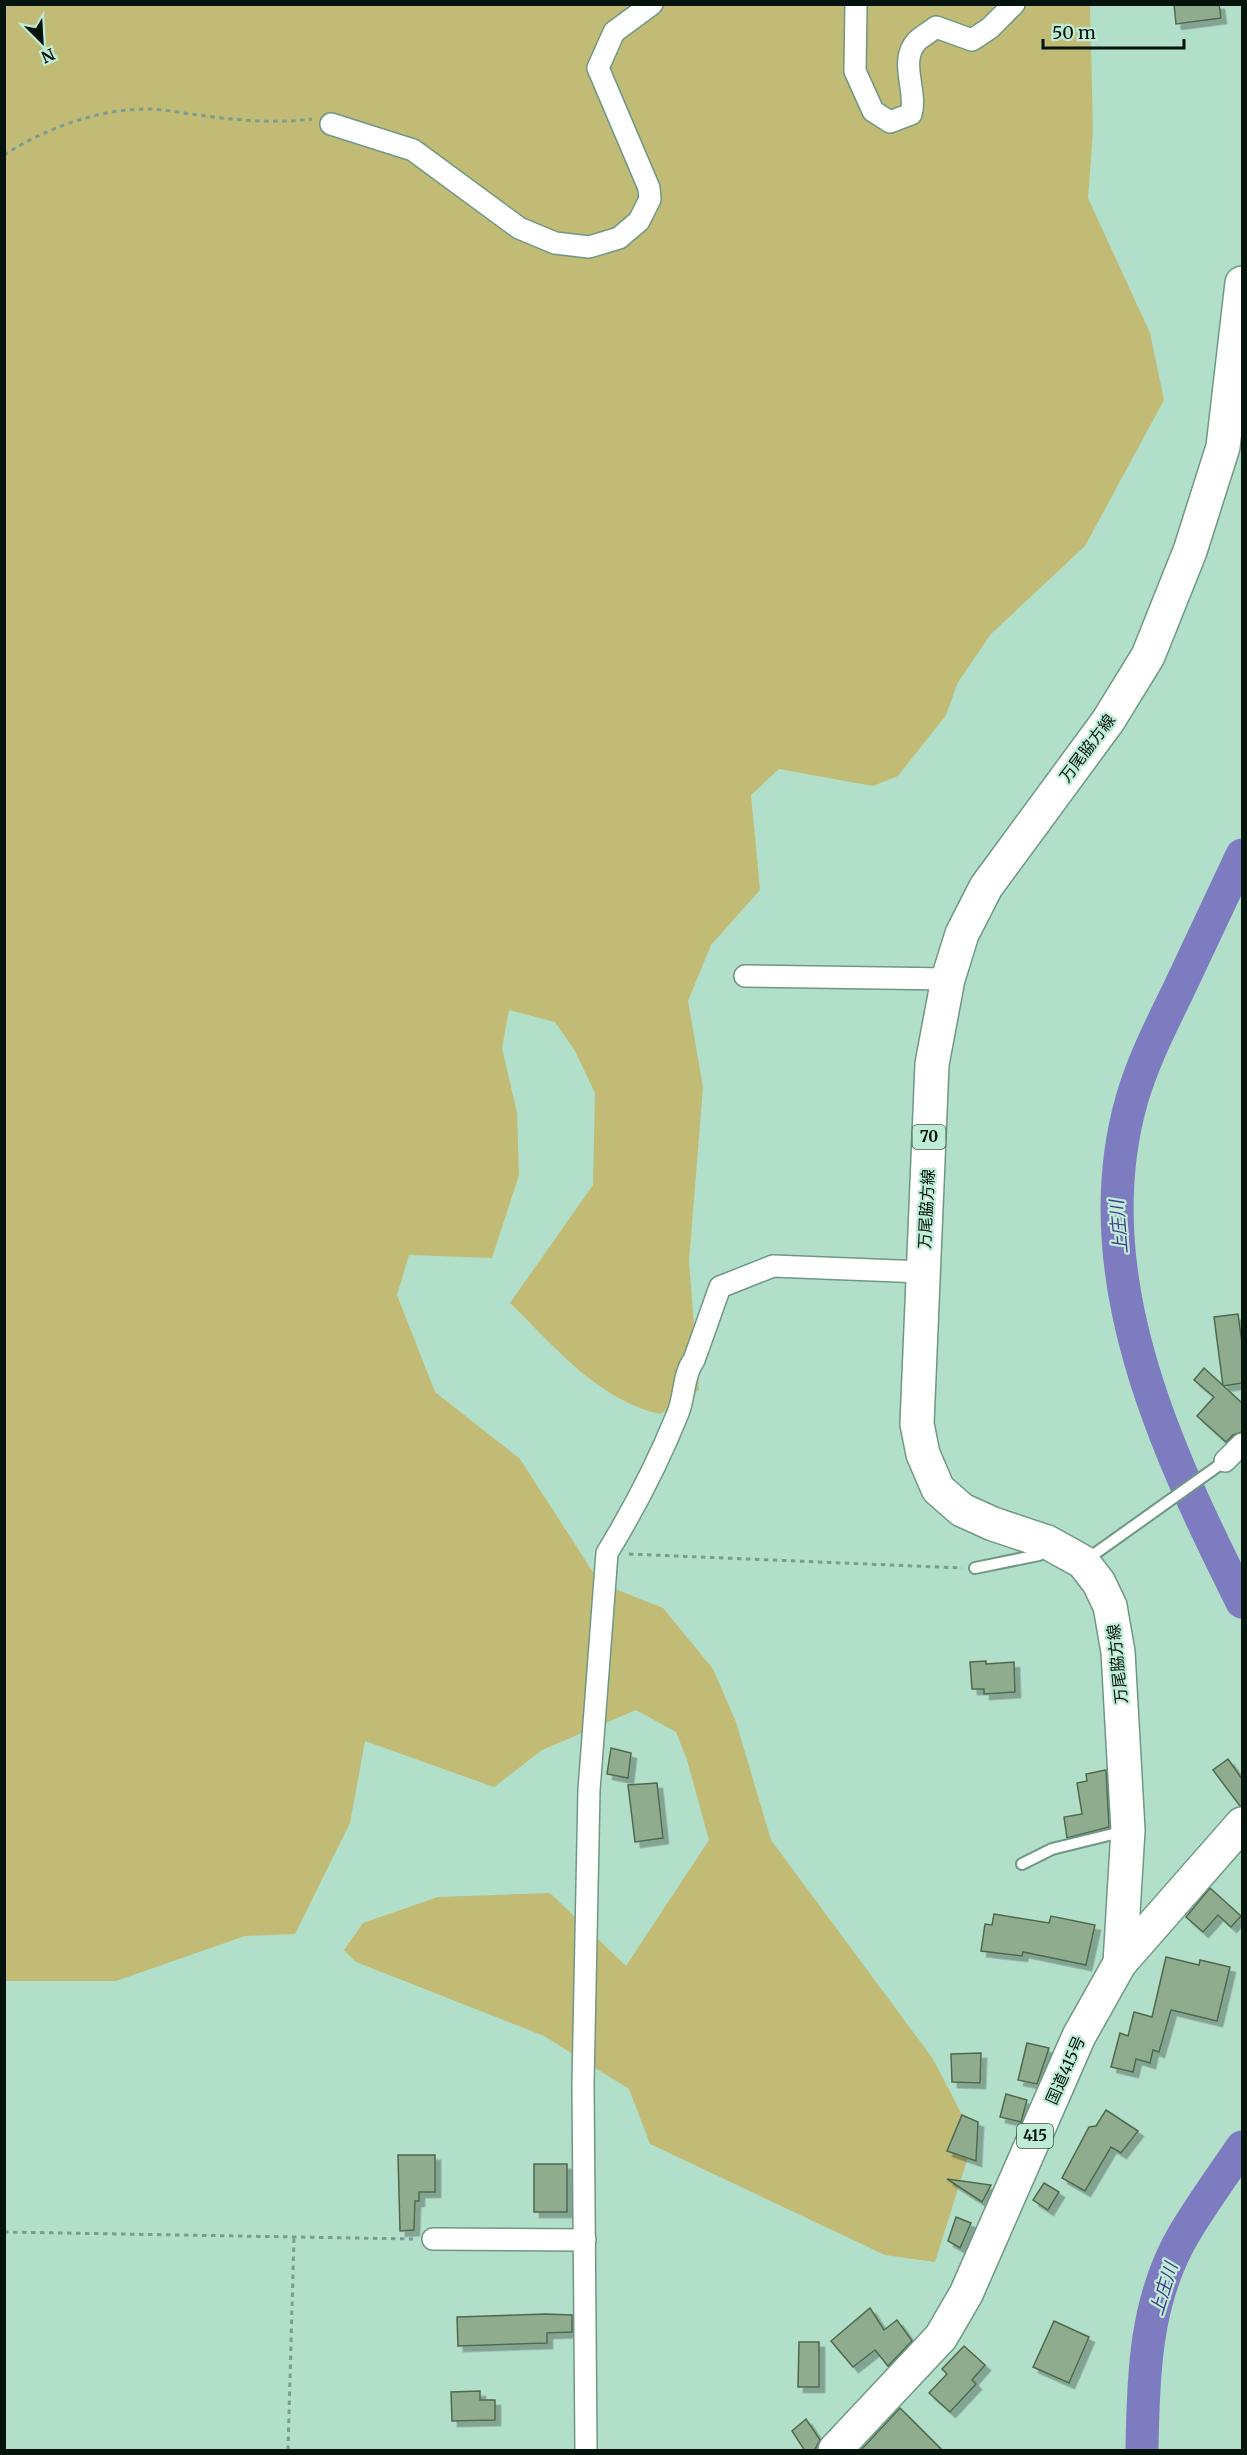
<svg xmlns="http://www.w3.org/2000/svg" width="1247" height="2455" viewBox="0 0 1247 2455" font-family="Merriweather,'Noto Sans JP',serif">
<defs>
<filter id="shadow"><feDropShadow dx="5.5" dy="5.5" stdDeviation="0" flood-color="#0004"/></filter>
</defs>
<rect width="100%" height="100%" fill="#b2dfc9"/>
<path fill="#c1bb76" d="M4,5H1090L1093,131L1088,198L1150,333L1164,400L1085,546L991,634L958,682L946,715L898,776L873,786L779,769L751,795L760,890L711,945L688,1001L703,1087L689,1261L699,1390L660,1414C598,1400 554,1346 510,1303L593,1185L595,1093L575,1051L555,1022L509,1010L502,1048L517,1113L519,1175L492,1258L409,1255L397,1295L435,1392L520,1459L600,1583L663,1608L713,1669L736,1722L771,1840L933,2059L974,2138L935,2262L885,2255L650,2144L629,2089L544,2036L356,1962L344,1950L363,1923L438,1897L550,1893L626,1966L709,1840L687,1760L676,1732L636,1710L542,1750L494,1787L365,1741L350,1823L295,1934L245,1936L116,1981H5Z"/>
<g fill="none" stroke-linecap="round" stroke-linejoin="round">
<g stroke="#7d7cc0" stroke-width="33">
<path d="M1242,855C1221,900 1200,945 1178,991C1161,1026 1143,1061 1132,1099C1082,1273 1166,1450 1242,1602"/>
<path d="M1142,2450C1143,2376 1145,2300 1184,2234C1202,2204 1223,2175 1242,2147"/>
</g>
</g>
<g fill="#8fad8e" stroke="#4e6a4e" stroke-width="1.5" filter="url(#shadow)">
<polygon points="1174,4 1219,4 1221,18 1176,24"/>
<polygon points="1238,1314 1242,1343 1242,1383 1223,1386 1214,1317"/>
<polygon points="1204,1368 1242,1403 1242,1432 1233,1435 1226,1442 1197,1416 1214,1397 1194,1380"/>
<polygon points="986,1661 986,1664 1014,1662 1015,1692 984,1694 984,1689 972,1689 970,1662"/>
<polygon points="611,1748 631,1753 628,1778 607,1774"/>
<polygon points="1228,1759 1242,1779 1242,1806 1240,1806 1213,1770"/>
<polygon points="1106,1770 1109,1827 1067,1838 1064,1817 1082,1814 1077,1783 1087,1781 1086,1774"/>
<polygon points="657,1783 663,1838 635,1842 628,1785"/>
<polygon points="1210,1888 1241,1916 1231,1927 1218,1915 1203,1932 1186,1917"/>
<polygon points="994,1914 1049,1923 1051,1916 1095,1925 1086,1965 1023,1952 1022,1956 981,1951 985,1924 992,1925"/>
<polygon points="1166,1957 1199,1965 1200,1960 1230,1967 1217,2021 1171,2010 1159,2052 1153,2050 1150,2063 1136,2059 1133,2072 1111,2067 1120,2033 1128,2036 1134,2012 1152,2017"/>
<polygon points="1027,2043 1049,2048 1037,2084 1018,2080"/>
<polygon points="981,2053 980,2083 952,2082 951,2054"/>
<polygon points="1006,2094 1027,2100 1021,2122 1000,2117"/>
<polygon points="1106,2110 1138,2131 1121,2153 1111,2147 1085,2191 1062,2178 1089,2127 1096,2126"/>
<polygon points="962,2115 978,2122 976,2161 947,2151"/>
<polygon points="398,2155 435,2155 435,2192 419,2192 419,2201 415,2201 414,2230 400,2231"/>
<rect x="534" y="2164" width="33" height="48"/>
<polygon points="947,2179 991,2185 982,2202"/>
<polygon points="1044,2183 1059,2192 1048,2210 1033,2200"/>
<polygon points="956,2217 971,2223 960,2248 948,2241"/>
<polygon points="870,2308 884,2330 897,2320 912,2341 888,2366 875,2350 853,2367 831,2341"/>
<polygon points="546,2314 572,2315 572,2332 547,2333 547,2343 458,2346 457,2317"/>
<polygon points="1054,2321 1089,2337 1069,2383 1033,2367"/>
<polygon points="799,2342 819,2342 819,2387 798,2387"/>
<polygon points="964,2346 985,2365 972,2380 976,2384 950,2412 929,2393 947,2374 942,2369"/>
<polygon points="480,2391 480,2400 495,2400 495,2420 452,2421 451,2392"/>
<polygon points="900,2408 943,2451 860,2451"/>
<polygon points="806,2419 820,2440 814,2451 805,2451 792,2431"/>
</g>
<g fill="none" stroke-linecap="round" stroke-linejoin="round">
<g stroke="#6e9884" stroke-width="14">
<g id="lane">
<polyline points="1086,1560 1225,1461"/>
<polyline points="975,1568 1039,1555 1044,1547"/>
<polyline points="1022,1864 1052,1849 1125,1831"/>
</g>
</g>
<g stroke="#6e9884" stroke-width="24">
<g id="street">
<path d="M856,4L855,71L873,111L890,122L911,114C918,92 898,61 917,41C922,36 930,32 936,27L972,40L990,28L1014,4"/>
<polyline points="331,124 413,150 519,228 555,243 589,247 619,238 639,221 650,199 649,188 598,68 614,32 652,4"/>
<polyline points="745,976 948,979"/>
<polyline points="1225,1461 1242,1444"/>
<polyline points="433,2239 585,2240"/>
<path d="M586,2450L583,2084L589,1790L607,1553C634,1509 659,1460 678,1413C685,1396 683,1374 694,1360L720,1287L773,1266L923,1272"/>
</g>
</g>
<g stroke="#6e9884" stroke-width="36">
<polyline id="primary" points="1120,1963 1128,1830 1118,1652 1110,1606 1099,1583 1083,1562 1047,1542 993,1524 962,1510 938,1489 923,1454 917,1424 932,1064 948,979 962,934 986,887 1108,721 1148,656 1190,551 1223,447 1242,283"/>
</g>
<g stroke="#6e9884" stroke-width="36">
<polyline id="highway" points="835,2450 941,2337 966,2294 1079,2036 1120,1963 1242,1824"/>
</g>
<g stroke="#7a9e8d" stroke-width="3" stroke-dasharray="4.5 4.5" stroke-linecap="butt">
<path d="M4,155C46,128 98,109 147,109C164,109 181,113 198,115C235,120 275,124 312,119"/>
<polyline points="629,1554 962,1568"/>
<polyline points="4,2232 413,2239"/>
<polyline points="288,2450 294,2237"/>
</g>
<use href="#lane" stroke="#fff" stroke-width="10"/>
<use href="#street" stroke="#fff" stroke-width="21"/>
<use href="#primary" stroke="#fff" stroke-width="33"/>
<use href="#highway" stroke="#fff" stroke-width="33"/>
</g>
<g text-anchor="middle" stroke-width="4.5" stroke-linejoin="round" paint-order="stroke">
<g fill="#bfecd6" stroke="#3c5449" stroke-width="1.5">
<rect x="912.5" y="1125" width="33" height="24" rx="4.5"/>
<rect x="1017" y="2124" width="36" height="24" rx="4.5"/>
</g>
<g font-size="15" font-weight="bold" fill="#04130c">
<text x="929" y="1142">70</text>
<text x="1035" y="2141">415</text>
</g>
<g font-size="16" fill="#04130c" stroke="#bfecd6">
<text transform="translate(1087 748) rotate(-53)" y="6">万尾脇方線</text>
<text transform="translate(926 1209) rotate(-87)" y="6">万尾脇方線</text>
<text transform="translate(1117 1664) rotate(-96)" y="6">万尾脇方線</text>
<text transform="translate(1065 2070) rotate(-66)" y="6">国道415号</text>
</g>
<g font-size="18" font-style="italic" fill="#42388b" stroke="#bfecd6">
<text transform="translate(1119 1227) rotate(-95)" y="6">上庄川</text>
<text transform="translate(1164 2289) rotate(-73)" y="6">上庄川</text>
</g>
</g>
<rect width="1247" height="2455" fill="none" stroke="#04130c" stroke-width="12"/>
<g transform="translate(42 42) rotate(156)" stroke="#bfecd6" stroke-width="4.5" paint-order="stroke">
<path d="M0-4.5L10 22L0 15L-10 22Z" fill="#04130c"/>
<text y="-9" font-size="16" font-weight="bold" text-anchor="middle" fill="#04130c">N</text>
</g>
<path d="M1043 39v9h141v-9" fill="none" stroke="#04130c" stroke-width="3"/>
<text x="1052" y="39" font-size="18" fill="#04130c" stroke="#bfecd6" stroke-width="4.5" paint-order="stroke">50 m</text>
</svg>
